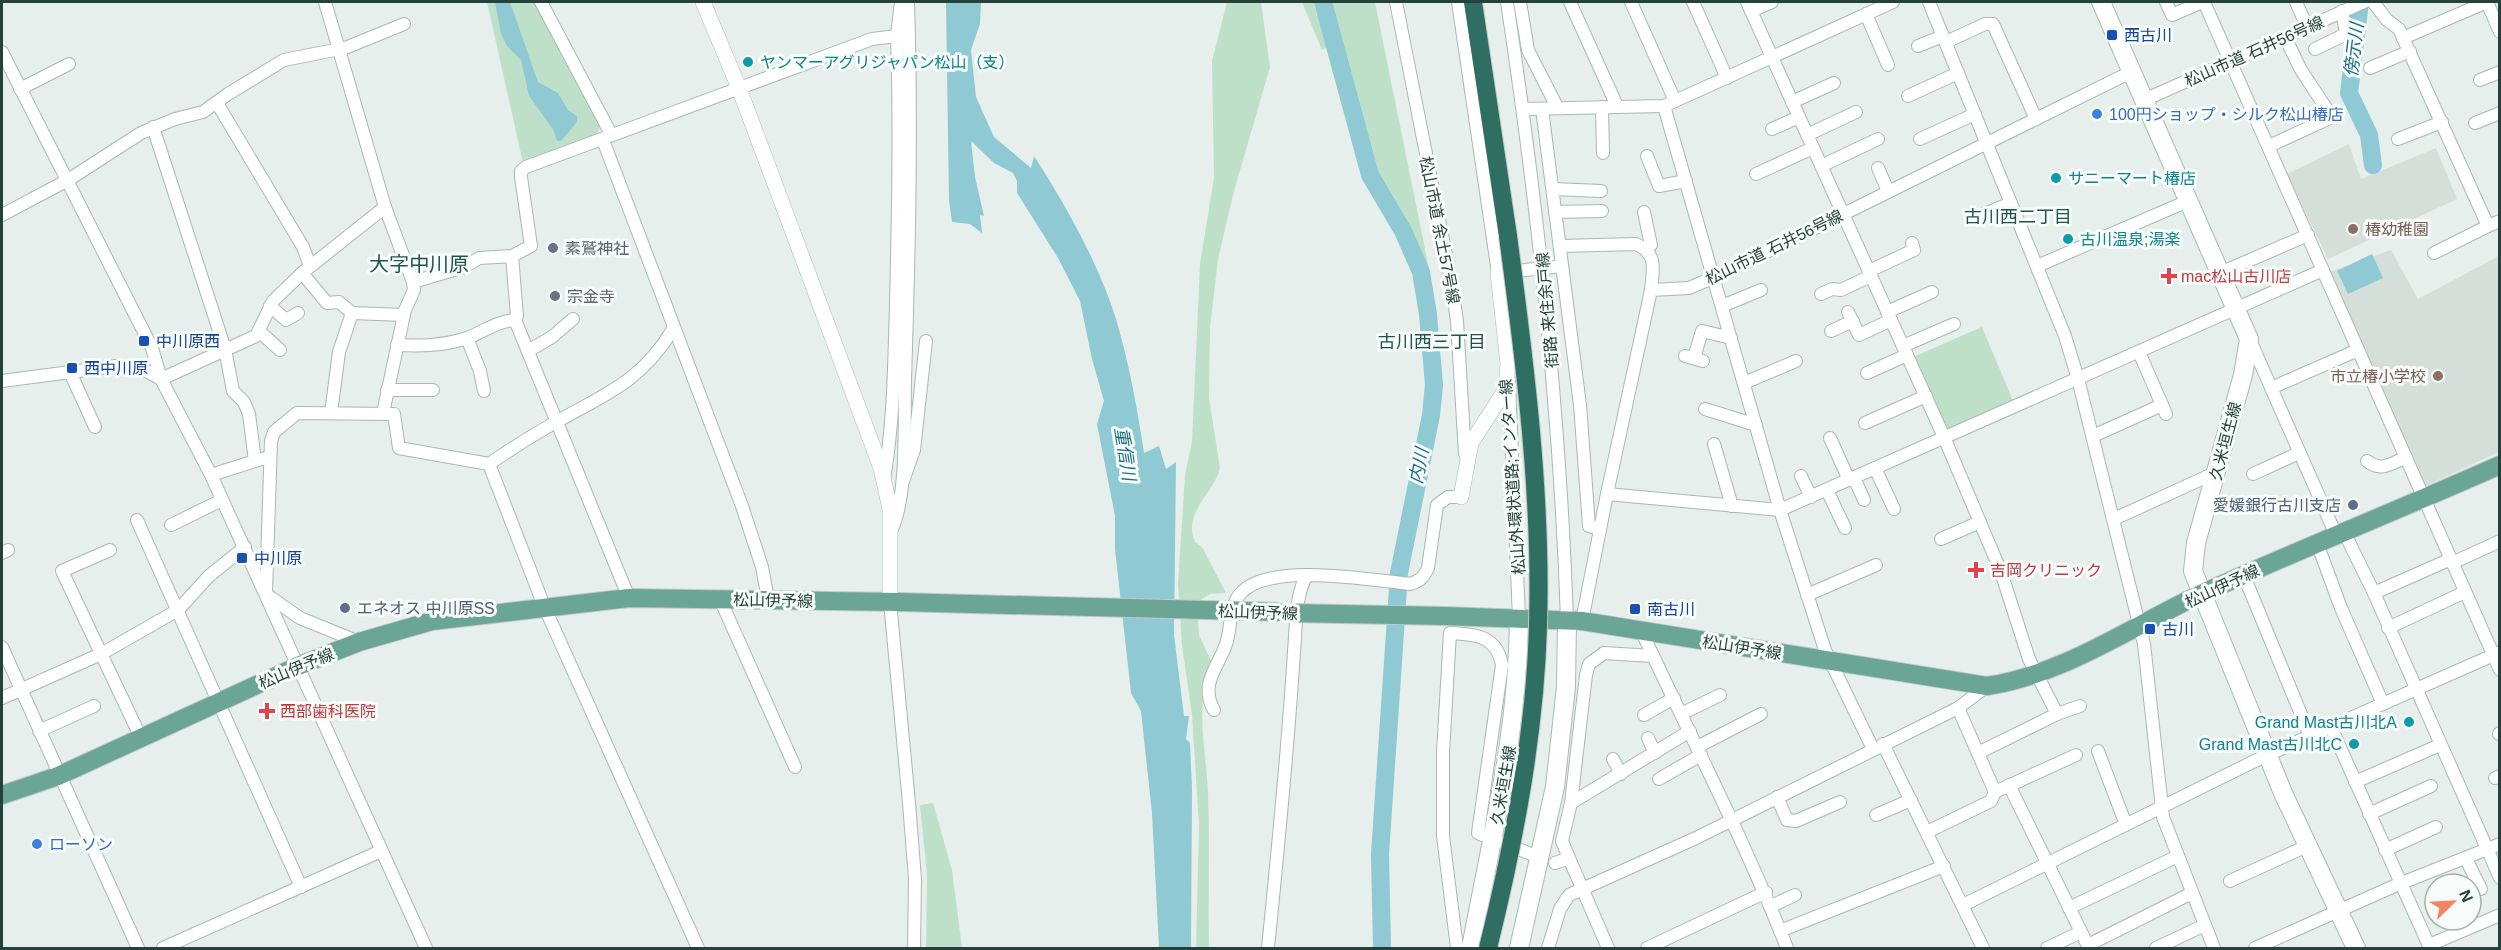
<svg xmlns="http://www.w3.org/2000/svg" width="2501" height="950" viewBox="0 0 2501 950" font-family="Helvetica,'Noto Sans JP',sans-serif">
<rect width="100%" height="100%" fill="#e6efeb"/>
<g fill="#d4dfda">
<polygon points="2349,144 2361,179 2436,148 2457,199 2328,259 2287,174"/>
<polygon points="2391,250 2418,299 2499,256 2499,452 2425,486 2329,272"/>
</g>
<g fill="#bfe0c8">
<polygon points="487,2 538,2 601,125 595,138 523,163"/>
<path d="M1227,2H1261L1270,67L1234,191L1218,259L1210,328L1209,398L1220,468C1215,492 1182,512 1195,542L1202,547L1226,593L1210,594L1197,602L1199,635L1212,663C1194,700 1206,751 1208,791C1210,843 1208,896 1209,948H1196L1199,825L1192,715L1182,645L1178,584L1185,475L1192,442L1200,264L1214,178L1212,61Z"/>
<polygon points="1302,2 1313,2 1327,47 1322,50"/>
<polygon points="1331,2 1375,2 1429,269 1390,194 1374,172"/>
<polygon points="1982,327 2013,401 1946,431 1913,357"/>
<polygon points="933,803 952,870 962,948 926,948 927,875 920,805"/>
</g>
<g fill="#8ec9d4">
<polygon points="495,2 510,2 538,82 558,93 568,110 577,116 577,122 561,141 557,141 553,129 529,96 521,60 507,46 501,34"/>
<path d="M946,2H981L980,24L971,50L976,97L994,137L1031,168L1034,156C1065,204 1099,264 1116,319C1129,363 1137,407 1144,453L1159,446L1166,469L1176,462L1174,635L1184,716H1189L1186,739L1190,743L1192,788L1191,948H1159L1152,813L1141,711L1131,693L1115,549V516L1097,424L1104,401L1092,359L1080,301L1058,258L1017,193V181L1013,173L994,163L971,141L975,177L984,216L980,215L982,233L970,224L952,222L949,201Z"/>
<polygon points="2372,254 2383,278 2348,294 2337,271"/>
</g>
<g fill="none" stroke-linecap="round" stroke-linejoin="round">
<g stroke="#8ec9d4" stroke-width="18">
<polyline points="1323,2 1370,175 1403,231 1421,272 1428,314 1434,385 1431,415 1399,573 1380,854 1382,948"/>
<polyline points="2360,2 2349,93 2369,135 2373,165"/>
</g>
<g stroke="#a8b8b2" stroke-width="14">
<g id="minor">
<polyline points="325,2 385,207 413,282 414,290 405,310 383,413"/>
<polyline points="541,2 611,134"/>
<polyline points="1396,2 1451,280 1457,321 1465,454"/>
<polyline points="1458,2 1498,273 1562,266"/>
<path d="M1507,2C1538,207 1560,412 1567,620"/>
<polyline points="1520,2 1528,50 1557,107"/>
<polyline points="1570,2 1617,106"/>
<polyline points="1631,2 1675,101"/>
<polyline points="1693,2 1727,78"/>
<polyline points="1747,2 1944,437 2001,572 2029,659 2057,714 1978,753"/>
<polyline points="1929,2 2065,336 2078,379 2144,644 2163,817 2214,948"/>
<polyline points="2166,2 2172,15 2202,2"/>
<polyline points="2204,2 2500,670"/>
<polyline points="2296,2 2307,27"/>
<polyline points="2373,2 2387,20 2399,29 2488,226 2500,221"/>
<polyline points="2487,2 2500,32"/>
<polyline points="1751,11 1772,2"/>
<polyline points="1866,14 1888,65"/>
<polyline points="2403,38 2487,2"/>
<polyline points="1946,42 1985,24 1993,24 2036,119"/>
<polyline points="1918,46 1943,36"/>
<polyline points="2315,49 2346,34 2342,11"/>
<polyline points="2,52 152,348 161,379 211,475 426,948"/>
<polyline points="2370,68 2410,51"/>
<polyline points="2480,80 2500,72"/>
<polyline points="20,89 69,64"/>
<polyline points="1908,96 1958,73"/>
<polyline points="2144,100 2364,2"/>
<polyline points="1792,102 1834,83"/>
<polyline points="217,103 303,247 310,266"/>
<polyline points="1664,106 1780,510 1825,650 1873,749"/>
<polyline points="1602,107 1603,153"/>
<polyline points="1523,109 1664,106 1893,2"/>
<polyline points="1542,109 1580,405 1589,526 1600,529"/>
<polyline points="2475,123 2500,113"/>
<polyline points="153,127 225,349 233,391 244,402 249,414 255,461 269,457"/>
<polyline points="1772,129 1799,117"/>
<polyline points="1807,135 1856,112"/>
<polyline points="1920,139 1975,114"/>
<polyline points="2398,139 2442,122"/>
<polyline points="603,140 742,506 762,567 768,599"/>
<polyline points="2269,146 2332,117 2301,70 2285,37"/>
<polyline points="1647,156 1659,186 1686,181"/>
<polyline points="1821,166 1878,139"/>
<polyline points="1878,168 1888,191"/>
<polyline points="1756,174 1813,148"/>
<polyline points="1553,189 1601,191"/>
<polyline points="1555,212 1602,211"/>
<polyline points="1644,212 1651,245 1647,249"/>
<polyline points="2,215 68,180 141,133 175,119 203,112 228,94 284,60 345,48 404,24"/>
<polyline points="1982,215 2011,203"/>
<path d="M1560,246L1636,244C1658,254 1653,269 1651,290"/>
<polyline points="2434,253 2488,226"/>
<polyline points="2037,266 2188,201"/>
<polyline points="1869,271 1914,250 1912,243"/>
<polyline points="302,273 327,303 339,302 352,313"/>
<polyline points="2220,273 2308,235"/>
<polyline points="413,282 464,267 479,258 512,256 531,246 521,177 521,171 526,167 872,39 897,36 901,2"/>
<polyline points="1821,294 1832,289 1841,290 1871,276"/>
<polyline points="270,306 286,320 298,313"/>
<polyline points="1722,306 1761,290"/>
<polyline points="1848,312 1859,335 1891,320"/>
<polyline points="1887,312 1932,292"/>
<polyline points="515,320 629,598"/>
<polyline points="259,331 280,350"/>
<polyline points="1831,331 1853,321"/>
<polyline points="467,338 480,371 484,391"/>
<polyline points="2250,340 2336,535"/>
<path d="M397,345C421,346 443,346 467,338C483,332 497,321 515,320L517,316L512,256"/>
<polyline points="1903,346 1954,324"/>
<polyline points="528,351 552,337 573,319"/>
<polyline points="2139,352 2166,414"/>
<polyline points="1685,356 1703,361"/>
<polyline points="1694,358 1702,331 1731,338"/>
<polyline points="70,372 95,427"/>
<polyline points="1867,373 1907,355"/>
<polyline points="161,379 256,336 273,301 302,273 385,207"/>
<polyline points="2,381 116,366 141,368 161,379"/>
<polyline points="1509,383 1519,618"/>
<polyline points="1744,383 1796,361"/>
<polyline points="2271,388 2358,350"/>
<polyline points="387,390 433,390"/>
<polyline points="1705,409 1756,425"/>
<polyline points="331,413 339,352 352,313 404,315"/>
<polyline points="1865,423 1926,396"/>
<polyline points="2093,436 2162,405"/>
<polyline points="1830,438 1849,480"/>
<polyline points="1714,444 1732,506"/>
<path d="M2367,461C2381,472 2391,464 2406,457"/>
<polyline points="489,464 544,606 698,948"/>
<path d="M489,464C511,449 533,435 556,422C606,394 642,381 673,329"/>
<polyline points="1875,468 1894,509"/>
<polyline points="2253,474 2299,453"/>
<polyline points="211,475 255,461"/>
<polyline points="1801,476 1811,497"/>
<polyline points="1854,478 1864,500"/>
<path d="M884,479C894,421 894,364 896,306C898,216 900,126 897,36"/>
<polyline points="903,481 914,450 926,341"/>
<polyline points="1827,490 1845,528"/>
<polyline points="1607,494 1780,510 2323,270"/>
<polyline points="2114,519 2217,472"/>
<polyline points="137,520 301,887"/>
<polyline points="171,525 222,500"/>
<path d="M892,529C908,493 904,422 905,380C909,254 912,128 908,2"/>
<polyline points="2344,532 2374,593 2500,878"/>
<polyline points="1941,539 1980,522"/>
<polyline points="2317,543 2341,608 2383,704"/>
<polyline points="110,550 62,571 141,738"/>
<polyline points="2,553 8,550"/>
<polyline points="2452,563 2500,541"/>
<polyline points="2244,576 2310,736"/>
<polyline points="266,592 271,441 274,432 297,413 394,414 399,448 489,464"/>
<polyline points="2374,593 2451,559"/>
<polyline points="267,595 300,618 359,642"/>
<polyline points="1807,595 1876,565"/>
<polyline points="720,599 795,767"/>
<polyline points="890,602 909,803 915,879 914,948"/>
<polyline points="1582,621 1607,494 1651,290 1689,288 1724,273 2131,72"/>
<polyline points="2388,628 2465,592"/>
<path d="M1641,630C1690,736 1744,839 1787,948"/>
<polyline points="2,647 138,948"/>
<polyline points="2,698 101,654 178,610 209,576 245,547"/>
<polyline points="1958,708 1995,792 2076,755"/>
<path d="M1214,710C1200,686 1216,669 1225,647C1232,630 1228,608 1240,594C1268,561 1370,580 1410,584C1420,581 1424,577 1428,568L1437,505L1448,497H1461"/>
<polyline points="1681,714 1720,695"/>
<polyline points="2057,714 2080,706"/>
<polyline points="1644,715 1674,698"/>
<polyline points="2331,727 2430,948"/>
<polyline points="39,731 94,706"/>
<polyline points="2499,734 2500,733"/>
<polyline points="1648,738 1655,753"/>
<polyline points="1883,744 1983,948"/>
<polyline points="1697,747 1761,714"/>
<polyline points="2098,751 2126,825"/>
<polyline points="1613,759 1621,774"/>
<polyline points="2495,778 2500,776"/>
<polyline points="1659,779 1701,755"/>
<polyline points="2355,782 2440,745"/>
<polyline points="2009,785 2089,948"/>
<polyline points="1777,797 1787,820 1796,821 1840,802"/>
<polyline points="1571,803 1586,675 1589,664 1604,653 1653,656"/>
<polyline points="2369,814 2431,786"/>
<polyline points="1876,815 1911,800"/>
<polyline points="1927,832 1991,801 1995,792"/>
<polyline points="1501,842 1531,854"/>
<polyline points="2385,850 2436,827"/>
<polyline points="1569,858 1562,841 1571,803 1690,731"/>
<polyline points="2466,859 2481,889"/>
<polyline points="1555,863 1569,858 1608,948"/>
<polyline points="2230,881 2307,846"/>
<polyline points="1963,905 2267,755 2498,653"/>
<polyline points="1771,906 1795,895"/>
<polyline points="2069,908 2178,856"/>
<polyline points="1780,931 1944,866"/>
<polyline points="2088,945 2192,893"/>
<polyline points="2429,945 2500,915"/>
<polyline points="163,948 381,851"/>
<path d="M1268,948C1278,849 1288,750 1294,651C1296,632 1295,589 1308,575"/>
<path d="M1457,948L1443,836V752L1450,633C1476,634 1497,636 1502,665L1478,833L1482,835"/>
<polyline points="1548,948 1560,909 1569,895 1696,838 1958,708 1987,686"/>
<polyline points="1647,948 1766,892"/>
<polyline points="2047,948 2081,932"/>
<polyline points="2156,948 2205,925"/>
<polyline points="2255,948 2399,884 2500,844"/>
</g>
</g>
<g stroke="#a8b8b2" stroke-width="16">
<g id="tertiary">
<polyline points="703,2 739,88 881,468 890,509 890,602"/>
<polyline points="1461,497 1471,443 1506,389 1508,364 1498,273"/>
</g>
</g>
<g stroke="#a4bbb3" stroke-width="20">
<g id="secondary">
<polyline points="2101,2 2249,339 2243,375 2196,543 2193,571 2283,793 2356,948"/>
<path d="M1471,948C1492,835 1518,735 1519,618"/>
<polyline points="1519,948 1555,787 1566,687 1567,620"/>
</g>
</g>
<g stroke="#c2cac8" stroke-width="20">
<g id="primary">
<path d="M1445,616L1582,621L1987,686C2063,675 2134,625 2203,593C2301,549 2401,509 2500,465"/>
<polyline points="2,795 58,776 298,666 359,642 432,621 629,598 898,602"/>
</g>
</g>
<g stroke="#c2cac8" stroke-width="20">
<polyline id="motorway" points="1473,2 1508,236"/>
</g>
<use href="#minor" stroke="#fff" stroke-width="12"/>
<use href="#tertiary" stroke="#fff" stroke-width="15"/>
<use href="#secondary" stroke="#fff" stroke-width="18"/>
<use href="#primary" stroke="#6aa596" stroke-width="18"/>
<use href="#motorway" stroke="#2f6f62" stroke-width="18"/>
<g stroke="#c2cac8" stroke-width="20" stroke-linecap="butt">
<g id="primary-bridge">
<polyline points="898,602 1279,612"/>
<polyline points="1291,613 1445,616"/>
</g>
</g>
<g stroke="#c2cac8" stroke-width="20" stroke-linecap="butt">
<path id="motorway-bridge" d="M1488,948C1514,843 1535,734 1538,626C1542,496 1525,364 1508,236"/>
</g>
<use href="#primary-bridge" stroke="#6aa596" stroke-width="18"/>
<use href="#motorway-bridge" stroke="#2f6f62" stroke-width="18"/>
</g>
<g fill="#1a4fb4" stroke="#f7fbf9" stroke-width="2">
<rect x="2106" y="29" width="12" height="12" rx="3"/>
<rect x="138" y="335" width="12" height="12" rx="3"/>
<rect x="66" y="362" width="12" height="12" rx="3"/>
<rect x="236" y="552" width="12" height="12" rx="3"/>
<rect x="1629" y="603" width="12" height="12" rx="3"/>
<rect x="2144" y="623" width="12" height="12" rx="3"/>
</g>
<g fill="#0f9aa8" stroke="#f7fbf9" stroke-width="2">
<circle cx="748" cy="62" r="6"/>
<circle cx="2056" cy="178" r="6"/>
<circle cx="2068" cy="239" r="6"/>
<circle cx="2409" cy="722" r="6"/>
<circle cx="2354" cy="744" r="6"/>
</g>
<g fill="#3f7fe0" stroke="#f7fbf9" stroke-width="2">
<circle cx="2097" cy="114" r="6"/>
<circle cx="37" cy="844" r="6"/>
</g>
<g fill="#8d6e63" stroke="#f7fbf9" stroke-width="2">
<circle cx="2353" cy="229" r="6"/>
<circle cx="2438" cy="376" r="6"/>
</g>
<g fill="#6b7280" stroke="#f7fbf9" stroke-width="2">
<circle cx="553" cy="248" r="6"/>
<circle cx="555" cy="296" r="6"/>
</g>
<g fill="#e0444e" stroke="#f7fbf9" stroke-width="2">
<path d="M2166 267h6v6h6v6h-6v6h-6v-6h-6v-6h6z"/>
<path d="M1973 561h6v6h6v6h-6v6h-6v-6h-6v-6h6z"/>
<path d="M264 702h6v6h6v6h-6v6h-6v-6h-6v-6h6z"/>
</g>
<g fill="#5c6f8a" stroke="#f7fbf9" stroke-width="2">
<circle cx="2353" cy="505" r="6"/>
<circle cx="345" cy="608" r="6"/>
</g>
<g text-anchor="middle" stroke-width="6" stroke-linejoin="round" paint-order="stroke">
<g font-size="16" fill="#164399" stroke="#f7fbf9" text-anchor="start">
<text x="2124" y="41">西古川</text>
<text x="156" y="347">中川原西</text>
<text x="84" y="374">西中川原</text>
<text x="254" y="564">中川原</text>
<text x="1647" y="615">南古川</text>
<text x="2162" y="635">古川</text>
</g>
<g font-size="16" fill="#24423a" stroke="#f7fbf9">
<text transform="translate(2254 51) rotate(-24)" y="6">松山市道 石井56号線</text>
<text transform="translate(1440 230) rotate(79)" y="6">松山市道 余土57号線</text>
<text transform="translate(1774 247) rotate(-26)" y="6">松山市道 石井56号線</text>
<text transform="translate(1547 310) rotate(-95)" y="6">街路 来住余戸線</text>
<text transform="translate(2225 441) rotate(-75)" y="6">久米垣生線</text>
<text transform="translate(1512 477) rotate(-94)" y="6">松山外環状道路;インター線</text>
<text transform="translate(2222 586) rotate(-25)" y="6">松山伊予線</text>
<text transform="translate(773 600) rotate(1)" y="6">松山伊予線</text>
<text transform="translate(1258 612) rotate(2)" y="6">松山伊予線</text>
<text transform="translate(1742 647) rotate(9)" y="6">松山伊予線</text>
<text transform="translate(296 668) rotate(-23)" y="6">松山伊予線</text>
<text transform="translate(1503 785) rotate(-80)" y="6">久米垣生線</text>
</g>
<g font-size="16" fill="#0d838f" stroke="#f7fbf9" text-anchor="start">
<text x="760" y="68">ヤンマーアグリジャパン松山（支）</text>
<text x="2068" y="184">サニーマート椿店</text>
<text x="2080" y="245">古川温泉;湯楽</text>
<text x="2397" y="728" text-anchor="end">Grand Mast古川北A</text>
<text x="2342" y="750" text-anchor="end">Grand Mast古川北C</text>
</g>
<g font-size="16" fill="#366cbe" stroke="#f7fbf9" text-anchor="start">
<text x="2109" y="120">100円ショップ・シルク松山椿店</text>
<text x="49" y="850">ローソン</text>
</g>
<g font-size="16" fill="#785e54" stroke="#f7fbf9" text-anchor="start">
<text x="2365" y="235">椿幼稚園</text>
<text x="2426" y="382" text-anchor="end">市立椿小学校</text>
</g>
<g font-size="16" fill="#5b616d" stroke="#f7fbf9" text-anchor="start">
<text x="565" y="254">素鷲神社</text>
<text x="567" y="302">宗金寺</text>
</g>
<g font-size="16" fill="#be3a42" stroke="#f7fbf9" text-anchor="start">
<text x="2181" y="282">mac松山古川店</text>
<text x="1990" y="576">吉岡クリニック</text>
<text x="280" y="717">西部歯科医院</text>
</g>
<g font-size="16" fill="#4e5e75" stroke="#f7fbf9" text-anchor="end">
<text x="2341" y="511">愛媛銀行古川支店</text>
<text x="357" y="614" text-anchor="start">エネオス 中川原SS</text>
</g>
<g font-size="18" font-style="italic" fill="#1c6f80" stroke="#f7fbf9">
<text transform="translate(2354 50) rotate(-83)" y="6">傍示川</text>
<text transform="translate(1125 454) rotate(81)" y="6">重信川</text>
<text transform="translate(1419 466) rotate(-79)" y="6">内川</text>
</g>
<g font-size="18" fill="#1f5548" stroke="#f7fbf9">
<text x="2018" y="223">古川西二丁目</text>
<text x="1432" y="348">古川西三丁目</text>
</g>
<g font-size="20" fill="#1f5548" stroke="#f7fbf9">
<text x="419" y="271">大字中川原</text>
</g>
</g>
<rect width="2501" height="950" fill="none" stroke="#24423a" stroke-width="6"/>
<g transform="translate(2453 902) rotate(66)"><circle r="28" fill="#f7fbf9" stroke="#a3b1ad" stroke-width="1.5"/>
<path d="M0-4.5L10 22L0 15L-10 22Z" fill="#f4845f"/>
<text y="-9" font-size="16" font-weight="bold" text-anchor="middle" fill="#24423a">N</text>
</g>
</svg>
